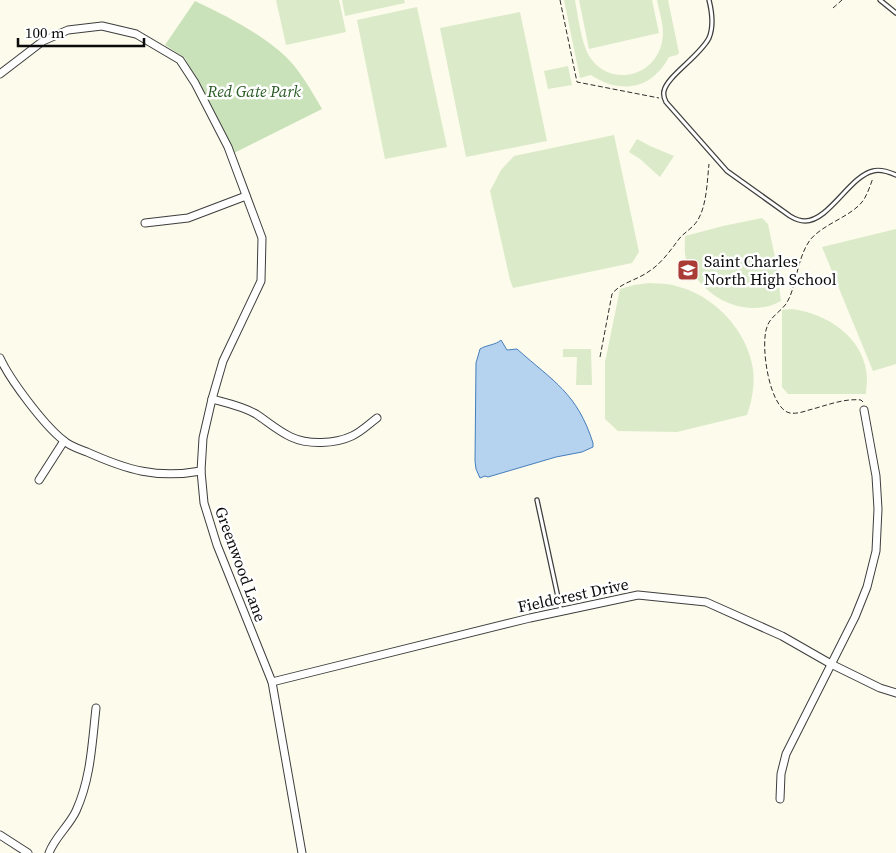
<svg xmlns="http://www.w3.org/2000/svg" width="896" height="853" viewBox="0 0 896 853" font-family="'Source Serif 4',serif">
<rect width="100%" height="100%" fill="#fdfbeb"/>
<path fill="#c9e2b9" d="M195,1C226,16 259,32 284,55C300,70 311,90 322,109L234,153L185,58L165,45Z"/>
<g fill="#dbebc9">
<polygon points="276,0 339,0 346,32 286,45"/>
<polygon points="342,0 404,0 405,3 345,16"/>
<path d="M564,0H575C578,16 581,42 589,56C608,86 651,79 661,46C666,31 660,15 657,0H668L679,53L677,55L669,57C652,89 621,95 591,75L580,78Z"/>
<polygon points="579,0 652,0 659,33 589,49"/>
<polygon points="417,7 447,147 385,159 357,20"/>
<polygon points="520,12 547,141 466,157 440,28"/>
<polygon points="568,66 572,85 548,89 544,71"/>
<polygon points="614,135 639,252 632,263 513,288 510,280 490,191 501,170 514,156"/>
<polygon points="637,139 650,146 674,156 660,177 640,159 629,152"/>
<path d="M762,218L768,224L776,262L781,301C745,321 699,296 686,259C684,252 685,244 685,236L723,226Z"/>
<polygon points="896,229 896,364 873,371 822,247"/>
<path d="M649,283C658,284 668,283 676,286C714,295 747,330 753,369C755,384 752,401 747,415L677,432L618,431L605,419V362L620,289L634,285Z"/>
<path d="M791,309C828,313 866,339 867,379C867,384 866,389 866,394H788L782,387V310Z"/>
<polygon points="563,349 591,349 592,385 576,385 577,357 563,357"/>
</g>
<path fill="#b5d2ee" stroke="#457ebc" d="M501,340L507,350L517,349C554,382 577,393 593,443V447L582,452L556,457L488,477L485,476L480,478L476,469L475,461L476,363L480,349C486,345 496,345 501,340Z"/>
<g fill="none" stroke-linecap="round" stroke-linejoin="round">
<g stroke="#3e3e3e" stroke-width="5.5">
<g id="service">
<path d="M709,0C712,12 714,26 709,38C700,56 667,76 664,91C663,95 664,98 666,102L727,171L790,216C795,219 800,221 805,221C829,221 850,176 873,171C880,169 889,172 896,175"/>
<polyline points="880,0 896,13"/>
<polyline points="537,500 561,611"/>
</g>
</g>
<g stroke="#3e3e3e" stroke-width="9">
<g id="minor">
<polyline points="0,74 43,41 68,30 102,26 136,34 180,60 195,83 228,147 262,238 261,281 223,361 212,399 203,438 201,471 204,503 217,545 272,682 302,853"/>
<polyline points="145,223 188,218 246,196"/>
<path d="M0,358C10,380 44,425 63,440C69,446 79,449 87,452C127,470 157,479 201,471"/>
<path d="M212,399C227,403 242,406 256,414C268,422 278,431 291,437C308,445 335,444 352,436C361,432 369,424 377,418"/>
<polyline points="39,480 64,441"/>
<polyline points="272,682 530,618 638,595 706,602 782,636 831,664 880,688 896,693"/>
<polyline points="780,799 781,774 786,754 855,617 867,587 876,551 878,509 876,476 864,410"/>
<polyline points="0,835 28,853"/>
<path d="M49,853C55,837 69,826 76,811C91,778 92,743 96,708"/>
</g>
</g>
<g stroke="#2d2d2d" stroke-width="1" stroke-dasharray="5 2.5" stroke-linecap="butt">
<polyline points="560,0 577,82 659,98"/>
<polyline points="833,8 842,0"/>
<path d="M600,357L612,294C620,283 637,280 648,272C661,264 670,251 679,239C683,234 688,231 693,226C707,213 707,181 709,164"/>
<path d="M863,402L861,400C844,398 825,406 809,410C803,412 796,414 790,413C769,409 760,344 767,327C770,317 780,312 786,304C797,287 796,260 810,240C823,224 850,217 862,202C867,196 870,186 873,178"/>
</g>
<use href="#service" stroke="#fff" stroke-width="3"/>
<use href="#minor" stroke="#fff" stroke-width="7"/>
</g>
<defs>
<g id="school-square" transform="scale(1.125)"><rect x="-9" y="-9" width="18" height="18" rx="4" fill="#a93c34" stroke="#fff"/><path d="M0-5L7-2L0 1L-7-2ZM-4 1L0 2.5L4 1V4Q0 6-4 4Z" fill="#fff"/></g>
</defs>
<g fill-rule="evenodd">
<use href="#school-square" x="688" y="270"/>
</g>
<g text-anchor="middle" stroke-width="5" stroke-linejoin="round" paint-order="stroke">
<g font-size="16" font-style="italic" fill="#285a23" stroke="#fff">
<text x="254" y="97">Red Gate Park</text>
</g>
<g font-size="16" fill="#0b0b0b" stroke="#fff" text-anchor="start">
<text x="704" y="267">Saint Charles<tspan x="704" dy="18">North High School</tspan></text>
</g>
<g font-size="16" fill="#0b0b0b" stroke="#fff">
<text transform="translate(241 564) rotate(70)" y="6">Greenwood Lane</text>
<text transform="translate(573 595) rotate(-12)" y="6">Fieldcrest Drive</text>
</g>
</g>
<path d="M18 38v8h126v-8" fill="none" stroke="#0b0b0b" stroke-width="2.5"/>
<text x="25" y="38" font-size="15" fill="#0b0b0b" stroke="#ffffff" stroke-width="4" paint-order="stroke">100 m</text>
</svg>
